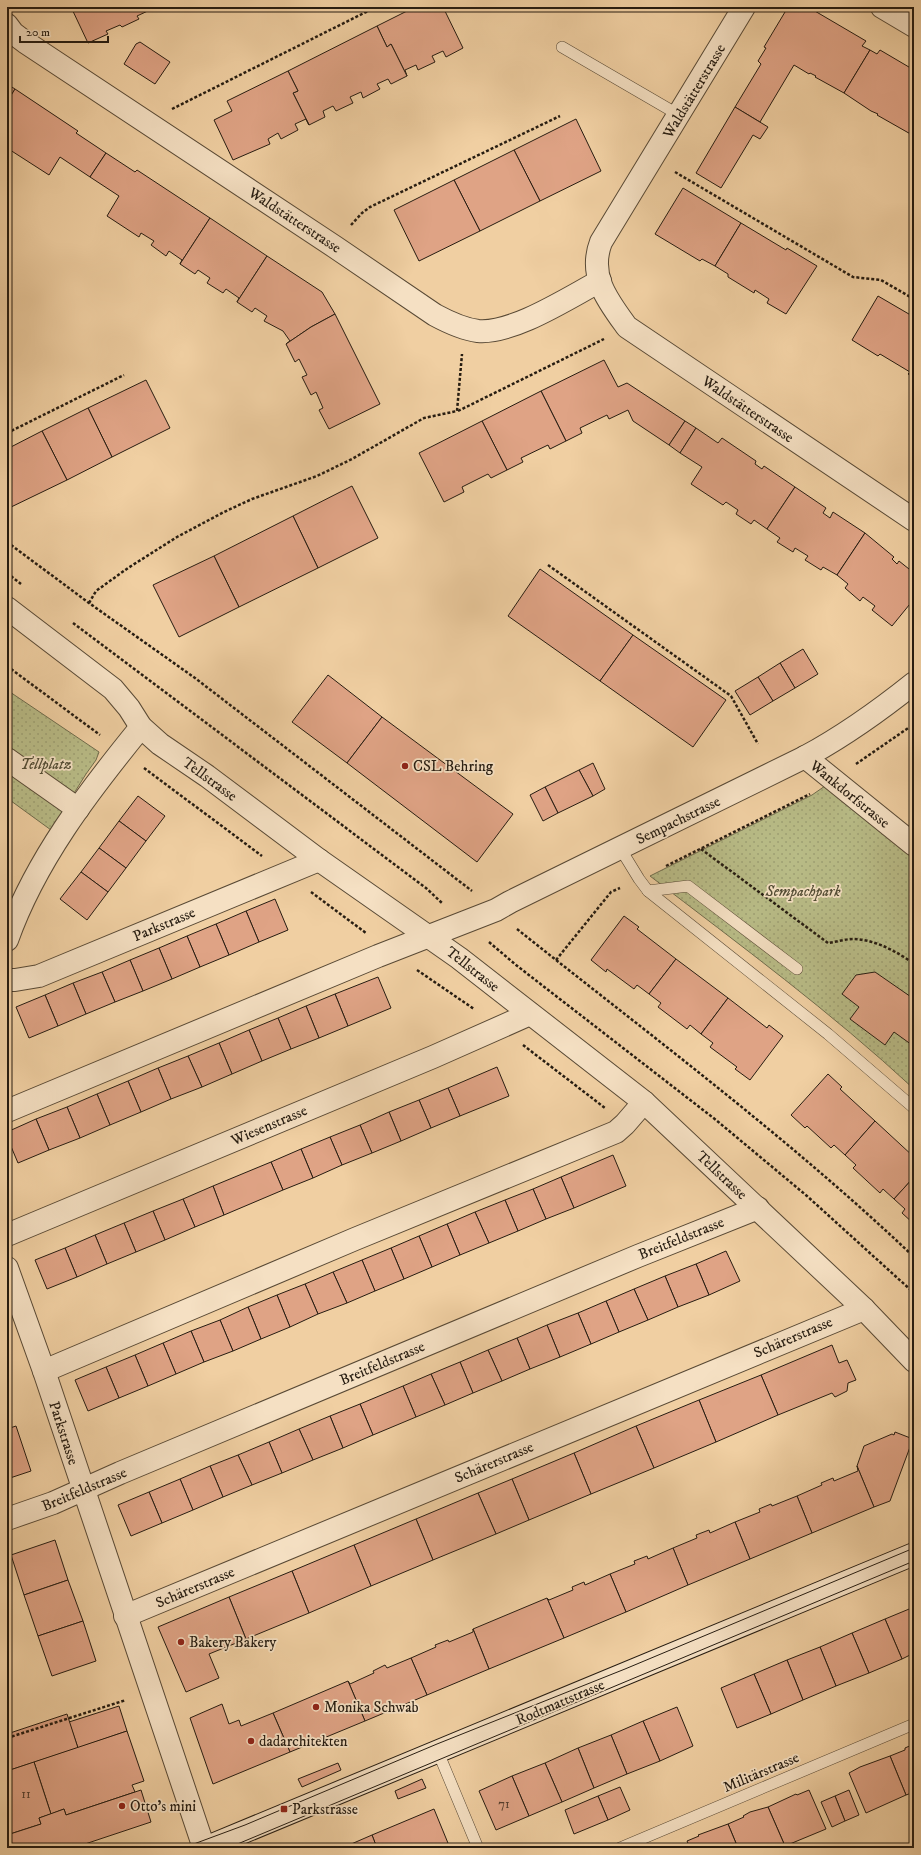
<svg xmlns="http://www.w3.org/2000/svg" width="921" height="1855" viewBox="0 0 921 1855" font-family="'IM FELL DW Pica',serif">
<defs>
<pattern id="grass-dots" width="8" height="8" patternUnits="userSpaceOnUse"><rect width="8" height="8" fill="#b8bb86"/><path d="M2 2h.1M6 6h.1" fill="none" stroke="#9ea073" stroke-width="1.8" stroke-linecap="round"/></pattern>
</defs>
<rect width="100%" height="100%" fill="#f0cfa2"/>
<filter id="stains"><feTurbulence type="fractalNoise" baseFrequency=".005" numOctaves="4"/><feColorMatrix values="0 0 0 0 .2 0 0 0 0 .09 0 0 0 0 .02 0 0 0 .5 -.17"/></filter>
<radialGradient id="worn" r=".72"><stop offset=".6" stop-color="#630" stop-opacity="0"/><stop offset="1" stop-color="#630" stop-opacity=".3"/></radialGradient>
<g fill="url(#grass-dots)" stroke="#6f6c4c">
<polygon points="7,690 99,752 96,760 86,774 51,830 7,798"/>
<path d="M825,786L914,857V1089C831,1012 740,945 650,876L812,795Z"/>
</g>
<g fill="#dfa385" stroke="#261c11">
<polygon points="71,7 152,7 154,12 152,9 137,16 139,19 122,27 120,25 106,31 108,34 88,43"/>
<polygon points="415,7 443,7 463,48 446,57 443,51 432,56 435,62 418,70 416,65 405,70 407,76 391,44 387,47 377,26"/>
<polygon points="788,7 808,7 866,41 862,46 870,50 844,93 815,77 816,76 810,73 809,74 794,65 760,122 735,107 761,64 758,61 766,48 764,47"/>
<polygon points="377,26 387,47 391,44 407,76 391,84 388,79 377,84 380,89 363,98 361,92 350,97 353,103 336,111 333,106 323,111 325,117 309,125 293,93 298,91 288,71"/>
<polygon points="140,42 170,62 155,84 124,64 136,44"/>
<polygon points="870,50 877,54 880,50 914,70 914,136 877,115 878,114 871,111 844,93"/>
<polygon points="288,71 298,91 293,93 309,125 306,119 295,124 298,130 281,139 278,133 268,139 270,144 233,160 214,120 232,111 227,101"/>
<polygon points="7,84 15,89 7,102"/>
<polygon points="15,89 78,131 76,133 106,153 90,177 60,157 49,175 7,148 7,102"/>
<polygon points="735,107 768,127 760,139 753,135 721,188 696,173"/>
<polygon points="576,119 601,171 540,201 514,150"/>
<polygon points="514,150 540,201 480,231 454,180"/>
<polygon points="106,153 135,172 137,170 210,218 180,264 182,260 169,251 166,256 151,245 154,241 141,233 139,237 107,216 119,196 90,177"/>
<polygon points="454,180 480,231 419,261 394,210"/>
<polygon points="683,188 741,223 715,266 702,259 700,261 655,234"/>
<polygon points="210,218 267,256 237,302 239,298 226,289 223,293 207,283 210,278 198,270 195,274 180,264"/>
<polygon points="741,223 786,250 787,248 817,266 786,314 767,303 769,299 755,290 754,293 728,277 728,274 715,266"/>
<polygon points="267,256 322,292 335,314 311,327 286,344 290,341 283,331 264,321 267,316 255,308 252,312 237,302"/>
<polygon points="878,296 914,317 914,378 908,374 910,372 880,354 878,356 852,340"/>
<polygon points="335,314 380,404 329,429 319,410 323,408 316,392 311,395 302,377 307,375 299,359 295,362 286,344 311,327"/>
<polygon points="604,360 618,387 627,383 685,421 669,445 633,421 628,410 609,419 607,415 580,428 582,433 566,441 541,391"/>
<polygon points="146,380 170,428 112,457 88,408"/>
<polygon points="541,391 566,441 550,449 548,445 521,458 523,462 507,470 482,421"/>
<polygon points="88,408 112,457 67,480 42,431"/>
<polygon points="482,421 507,470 491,478 488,474 462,487 464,492 444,502 419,453"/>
<polygon points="685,421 696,428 680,453 669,445"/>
<polygon points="696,428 718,443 722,438 756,461 755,464 762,469 764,466 795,487 767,529 754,520 751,524 736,514 738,510 726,502 723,505 691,484 702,467 680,453"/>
<polygon points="42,431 67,480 9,508 7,505 7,449"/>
<polygon points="352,486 378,538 318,568 293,516"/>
<polygon points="795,487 826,508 823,513 830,518 833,512 865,533 837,575 823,567 821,570 805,560 808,556 795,548 793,552 777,542 780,538 767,529"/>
<polygon points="293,516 318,568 239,607 214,556"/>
<polygon points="865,533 894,557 892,559 897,564 899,561 914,573 914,599 892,626 872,610 875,606 863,597 860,601 845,588 848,584 837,575"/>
<polygon points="214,556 239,607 179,637 153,585"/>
<polygon points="540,569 633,635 600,681 508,616"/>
<polygon points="633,635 726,700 693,747 600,681"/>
<polygon points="803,649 818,674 795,688 780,663"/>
<polygon points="780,663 795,688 773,701 758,677"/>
<polygon points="328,675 382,717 347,763 292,722"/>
<polygon points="758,677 773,701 750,715 735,691"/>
<polygon points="382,717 513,814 477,862 347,763"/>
<polygon points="593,763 605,789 593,796 579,770"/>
<polygon points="579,770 593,796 558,813 545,787"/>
<polygon points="545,787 558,813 543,821 530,795"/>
<polygon points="138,796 165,816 146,841 119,821"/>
<polygon points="119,821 146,841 126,868 99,848"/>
<polygon points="99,848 126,868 108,892 81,872"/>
<polygon points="81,872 108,892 87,920 60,899"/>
<polygon points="275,899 288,930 259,942 246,911"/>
<polygon points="246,911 259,942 229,955 216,924"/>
<polygon points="624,916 639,927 637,929 676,959 649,994 637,985 634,989 607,969 606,972 591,960"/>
<polygon points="216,924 229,955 200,967 187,936"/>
<polygon points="187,936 200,967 172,979 159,948"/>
<polygon points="159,948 172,979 143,991 130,960"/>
<polygon points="676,959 728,998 701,1034 690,1025 687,1029 658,1007 661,1003 649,994"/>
<polygon points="130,960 143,991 115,1002 102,972"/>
<polygon points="102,972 115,1002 86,1014 73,983"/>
<polygon points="875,972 914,999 914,1042 912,1045 894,1032 885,1045 850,1019 859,1007 842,994 856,975"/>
<polygon points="378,977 391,1008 348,1026 335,994"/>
<polygon points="73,983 86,1014 58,1026 45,995"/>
<polygon points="335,994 348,1026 319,1038 306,1006"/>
<polygon points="45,995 58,1026 29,1038 16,1007"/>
<polygon points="728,998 767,1028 769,1025 783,1036 750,1080 735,1069 737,1067 710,1047 713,1043 701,1034"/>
<polygon points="306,1006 319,1038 291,1049 278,1018"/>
<polygon points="278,1018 291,1049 262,1061 249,1030"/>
<polygon points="249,1030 262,1061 232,1074 219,1043"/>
<polygon points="219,1043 232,1074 202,1087 188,1056"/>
<polygon points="188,1056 202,1087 171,1099 158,1068"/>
<polygon points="497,1067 509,1096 460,1116 448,1088"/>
<polygon points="158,1068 171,1099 141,1112 128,1081"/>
<polygon points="828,1074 842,1087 840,1089 875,1121 845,1155 834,1145 831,1148 807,1126 805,1128 791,1115"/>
<polygon points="128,1081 141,1112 110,1125 97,1094"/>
<polygon points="448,1088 460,1116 431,1128 419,1100"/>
<polygon points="97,1094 110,1125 80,1138 67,1107"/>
<polygon points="419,1100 431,1128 401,1141 389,1112"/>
<polygon points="67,1107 80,1138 49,1150 36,1119"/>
<polygon points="389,1112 401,1141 372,1153 360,1125"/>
<polygon points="36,1119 49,1150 18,1163 7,1137 7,1132"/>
<polygon points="875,1121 914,1157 914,1177 894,1199 883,1189 880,1193 853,1168 856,1165 845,1155"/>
<polygon points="360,1125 372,1153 342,1165 330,1137"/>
<polygon points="330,1137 342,1165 313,1178 301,1149"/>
<polygon points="301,1149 313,1178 283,1190 271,1162"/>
<polygon points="613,1155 626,1186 574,1208 561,1177"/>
<polygon points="271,1162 283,1190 224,1215 213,1186"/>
<polygon points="561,1177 574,1208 546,1219 533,1189"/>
<polygon points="914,1177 914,1224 902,1213 905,1209 894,1199"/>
<polygon points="213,1186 224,1215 195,1227 183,1199"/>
<polygon points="533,1189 546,1219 518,1231 505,1200"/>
<polygon points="183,1199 195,1227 165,1240 153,1211"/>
<polygon points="505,1200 518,1231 489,1243 475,1212"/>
<polygon points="153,1211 165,1240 136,1252 124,1223"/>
<polygon points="475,1212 489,1243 460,1255 447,1224"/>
<polygon points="124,1223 136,1252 107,1264 95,1235"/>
<polygon points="447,1224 460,1255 432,1267 419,1236"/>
<polygon points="95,1235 107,1264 77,1277 65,1248"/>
<polygon points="419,1236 432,1267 404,1279 391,1248"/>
<polygon points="65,1248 77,1277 47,1289 35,1260"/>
<polygon points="391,1248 404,1279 375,1291 362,1260"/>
<polygon points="726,1251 740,1281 709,1295 696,1264"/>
<polygon points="362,1260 375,1291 347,1303 333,1272"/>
<polygon points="696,1264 709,1295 678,1307 665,1276"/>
<polygon points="333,1272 347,1303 318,1314 305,1284"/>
<polygon points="665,1276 678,1307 648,1320 634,1289"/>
<polygon points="305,1284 318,1314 290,1327 277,1295"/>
<polygon points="634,1289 648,1320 619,1332 606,1301"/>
<polygon points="277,1295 290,1327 261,1339 248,1307"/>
<polygon points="606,1301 619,1332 591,1344 578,1313"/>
<polygon points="248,1307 261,1339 233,1351 220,1320"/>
<polygon points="578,1313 591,1344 560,1357 547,1325"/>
<polygon points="220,1320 233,1351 204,1362 191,1331"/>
<polygon points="547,1325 560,1357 530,1369 517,1338"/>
<polygon points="191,1331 204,1362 176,1374 163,1343"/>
<polygon points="517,1338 530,1369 502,1381 488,1350"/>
<polygon points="163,1343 176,1374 148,1386 135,1355"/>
<polygon points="832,1345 839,1363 847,1360 856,1380 848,1383 847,1391 835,1397 832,1393 778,1415 761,1375"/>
<polygon points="488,1350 502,1381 473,1393 460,1362"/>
<polygon points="135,1355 148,1386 119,1398 106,1367"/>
<polygon points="460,1362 473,1393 445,1405 431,1374"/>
<polygon points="106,1367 119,1398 88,1411 75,1380"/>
<polygon points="431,1374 445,1405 416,1417 403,1386"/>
<polygon points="761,1375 778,1415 716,1442 699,1400"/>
<polygon points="403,1386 416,1417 373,1435 360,1404"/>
<polygon points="699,1400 716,1442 654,1468 636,1426"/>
<polygon points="360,1404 373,1435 343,1448 330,1416"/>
<polygon points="330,1416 343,1448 313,1460 299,1429"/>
<polygon points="16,1426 31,1471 7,1479 7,1429"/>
<polygon points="636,1426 654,1468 591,1494 574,1453"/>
<polygon points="299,1429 313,1460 282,1473 269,1442"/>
<polygon points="895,1432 913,1439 890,1501 874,1507 857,1466 864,1446 892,1434 894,1435"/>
<polygon points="269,1442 282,1473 252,1485 238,1455"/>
<polygon points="574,1453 591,1494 529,1520 512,1479"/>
<polygon points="238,1455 252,1485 223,1497 210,1466"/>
<polygon points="210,1466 223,1497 193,1510 180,1479"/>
<polygon points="857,1466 874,1507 812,1533 797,1496 822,1485 821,1483 833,1478 834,1481 858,1471"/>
<polygon points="180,1479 193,1510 162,1523 149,1492"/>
<polygon points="512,1479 529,1520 496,1534 478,1493"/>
<polygon points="149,1492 162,1523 131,1536 118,1505"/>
<polygon points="478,1493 496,1534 433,1560 416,1519"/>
<polygon points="797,1496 812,1533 750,1559 735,1522 760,1512 759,1509 771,1504 772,1506"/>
<polygon points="416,1519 433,1560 371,1586 354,1545"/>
<polygon points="735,1522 750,1559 688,1585 673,1548 697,1538 696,1535 709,1530 710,1533"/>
<polygon points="55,1540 68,1580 24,1595 11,1555"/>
<polygon points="354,1545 371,1586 309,1613 292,1571"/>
<polygon points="673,1548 688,1585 626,1612 610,1574 635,1564 634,1561 647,1556 648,1559"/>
<polygon points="292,1571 309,1613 246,1639 229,1597"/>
<polygon points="610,1574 626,1612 564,1638 547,1598 549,1600 573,1590 572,1587 584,1582 585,1585"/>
<polygon points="68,1580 83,1621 38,1636 24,1595"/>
<polygon points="229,1597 246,1639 209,1654 219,1678 186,1692 158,1627"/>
<polygon points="547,1598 564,1638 489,1669 473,1629"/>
<polygon points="914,1607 914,1653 902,1659 885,1619"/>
<polygon points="885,1619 902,1659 869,1673 852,1633"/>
<polygon points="83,1621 96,1661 52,1676 38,1636"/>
<polygon points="473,1629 489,1669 427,1695 411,1658 436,1647 435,1645 448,1640 449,1642 473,1632"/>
<polygon points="852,1633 869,1673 836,1686 820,1647"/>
<polygon points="820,1647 836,1686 803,1700 787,1660"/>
<polygon points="411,1658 427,1695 365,1721 348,1681 350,1684 374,1673 373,1671 385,1665 387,1668"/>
<polygon points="787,1660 803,1700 771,1714 754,1674"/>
<polygon points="754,1674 771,1714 737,1728 721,1688"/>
<polygon points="348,1681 365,1721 290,1752 273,1713"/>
<polygon points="222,1704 229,1724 239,1720 241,1726 273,1713 290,1752 213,1784 190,1718"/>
<polygon points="119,1706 127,1731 78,1748 69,1722"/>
<polygon points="677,1707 693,1746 660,1761 643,1721"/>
<polygon points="67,1714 78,1748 7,1771 7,1734"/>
<polygon points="643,1721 660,1761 627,1774 611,1735"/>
<polygon points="127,1731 144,1781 132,1785 135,1792 66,1815 64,1809 51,1814 34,1762"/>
<polygon points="611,1735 627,1774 594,1788 578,1748"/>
<polygon points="914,1744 914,1792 906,1795 890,1756 905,1750 905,1748"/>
<polygon points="578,1748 594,1788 562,1802 545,1763"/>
<polygon points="890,1756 906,1795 866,1813 849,1773 860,1767"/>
<polygon points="34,1762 51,1814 39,1818 41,1824 7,1835 7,1771"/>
<polygon points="338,1763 341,1770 302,1787 298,1779"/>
<polygon points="545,1763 562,1802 529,1816 512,1776"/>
<polygon points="512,1776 529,1816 496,1830 479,1791"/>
<polygon points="422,1779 426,1788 398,1799 395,1791"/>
<polygon points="620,1787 630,1810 608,1820 598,1796"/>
<polygon points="141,1790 151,1822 73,1848 7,1848 7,1835 41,1824 39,1818 64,1809 66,1815"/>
<polygon points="809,1790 826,1829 785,1846 768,1807 796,1794 797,1795"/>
<polygon points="849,1790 859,1815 845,1821 835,1796"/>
<polygon points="598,1796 608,1820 574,1834 565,1810"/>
<polygon points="835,1796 845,1821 832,1827 821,1802"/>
<polygon points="768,1807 785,1846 781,1848 738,1848 728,1824 744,1817 743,1816 750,1812"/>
<polygon points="434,1809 450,1848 377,1848 372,1835"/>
<polygon points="728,1824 738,1848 690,1848 687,1841 699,1836 698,1835"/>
<polygon points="372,1835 377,1848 342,1848"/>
</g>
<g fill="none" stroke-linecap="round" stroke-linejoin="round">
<g stroke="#584935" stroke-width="12">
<g id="lane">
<polyline points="562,47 679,115"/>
<polyline points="620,848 639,879 648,891 828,1034 914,1108"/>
<polyline points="648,891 688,886 797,969"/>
<polyline points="438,1752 478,1848"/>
<polyline points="620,1848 914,1724"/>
</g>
</g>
<g stroke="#584935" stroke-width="24">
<g id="street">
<path d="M744,7L601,242C588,276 608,301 627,327L914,520"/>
<polyline points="882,7 914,26"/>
<path d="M7,25L13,33L25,42L335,247L435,315C448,322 462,329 478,331C513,334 568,298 600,281"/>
<polyline points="7,608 113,689 129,708 141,727 160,744 207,776 319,860 459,958 644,1102 864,1309 914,1361"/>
<polyline points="805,757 914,845"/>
<polyline points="7,759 78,809"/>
<path d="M7,940C35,861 88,792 141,727"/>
<polyline points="7,980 15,980 39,976 319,860"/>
<path d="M7,1111L378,956L496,910L510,902L805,757C844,736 879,711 914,683"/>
<polyline points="7,1235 433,1057 530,1014"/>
<polyline points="7,1268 44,1371 204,1848"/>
<polyline points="44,1371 355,1239 616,1132 625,1124 644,1102"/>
<polyline points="7,1519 53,1503 120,1473 638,1256 758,1208"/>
<polyline points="125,1616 864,1309"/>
</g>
</g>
<g stroke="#261c11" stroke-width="24">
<polyline id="secondary" points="205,1848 914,1554"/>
</g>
<g stroke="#261c11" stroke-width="2.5" stroke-dasharray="3 2" stroke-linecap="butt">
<polyline points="172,109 376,7"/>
<polyline points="675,172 853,277 881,280 914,299"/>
<polyline points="351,225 362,213 370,207 560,116"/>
<polyline points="458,411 604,339"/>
<polyline points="7,433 124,375"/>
<polyline points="7,542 89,603 195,678 472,891"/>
<polyline points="548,565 731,696 758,744"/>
<polyline points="7,573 21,584"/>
<polyline points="89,603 96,591 128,568 177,537 224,512 252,499 317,476 352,459 424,418 457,411 462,354"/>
<polyline points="73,623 426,888 442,903"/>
<polyline points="7,666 100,735"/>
<polyline points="856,764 914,724"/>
<polyline points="144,768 262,856"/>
<path d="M701,849L828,943C836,942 845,939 853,939C874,939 898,952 914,964"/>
<polyline points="666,866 810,794"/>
<polyline points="311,892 366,933"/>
<path d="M517,929C651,1036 790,1139 914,1257"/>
<polyline points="489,942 516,965 716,1120 807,1196 914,1293"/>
<polyline points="556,960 611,892 620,888"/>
<polyline points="417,970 474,1009"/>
<polyline points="523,1045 605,1108"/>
<polyline points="7,1738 126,1700"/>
</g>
<use href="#lane" stroke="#f5e0c3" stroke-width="11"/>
<use href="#street" stroke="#f5e0c3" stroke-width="22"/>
<use href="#secondary" stroke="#f5e0c3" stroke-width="22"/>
<g stroke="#261c11" stroke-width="1">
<polyline points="183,1848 245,1825 437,1744 625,1669 914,1548"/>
<polyline points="228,1848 914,1561"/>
</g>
</g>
<g fill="#8f2418" stroke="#f5e0c3" stroke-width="1.5">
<circle cx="405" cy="766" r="4"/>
<circle cx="181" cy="1642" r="4"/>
<circle cx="316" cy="1707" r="4"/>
<circle cx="251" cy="1741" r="4"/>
<circle cx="122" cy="1806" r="4"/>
<rect x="280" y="1805" width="8" height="8" rx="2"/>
</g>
<g text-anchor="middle" stroke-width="3.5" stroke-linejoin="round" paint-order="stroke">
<g font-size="13" fill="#543e2e">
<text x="26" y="1798">11</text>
<text x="504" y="1808">71</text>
</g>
<g font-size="15" fill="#261c11" stroke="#f5e0c3">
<text transform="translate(694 91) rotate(-59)" y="5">Waldstätterstrasse</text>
<text transform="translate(295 220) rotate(33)" y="5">Waldstätterstrasse</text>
<text transform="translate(748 409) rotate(34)" y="5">Waldstätterstrasse</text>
<text transform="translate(210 779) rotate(36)" y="5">Tellstrasse</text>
<text transform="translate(850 794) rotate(39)" y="5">Wankdorfstrasse</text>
<text transform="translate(678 820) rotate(-26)" y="5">Sempachstrasse</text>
<text transform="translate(164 924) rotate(-23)" y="5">Parkstrasse</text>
<text transform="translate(473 969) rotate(38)" y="5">Tellstrasse</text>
<text transform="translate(269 1125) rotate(-23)" y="5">Wiesenstrasse</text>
<text transform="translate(722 1175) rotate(43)" y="5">Tellstrasse</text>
<text transform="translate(681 1238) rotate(-22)" y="5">Breitfeldstrasse</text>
<text transform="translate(793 1337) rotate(-23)" y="5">Schärerstrasse</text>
<text transform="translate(382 1363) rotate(-23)" y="5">Breitfeldstrasse</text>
<text transform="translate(64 1433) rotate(72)" y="5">Parkstrasse</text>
<text transform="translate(494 1462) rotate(-23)" y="5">Schärerstrasse</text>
<text transform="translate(84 1489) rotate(-23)" y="5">Breitfeldstrasse</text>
<text transform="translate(195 1587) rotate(-23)" y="5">Schärerstrasse</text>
<text transform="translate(560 1702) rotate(-23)" y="5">Rodtmattstrasse</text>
<text transform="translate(761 1772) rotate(-23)" y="5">Militärstrasse</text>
</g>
<g font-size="15" font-style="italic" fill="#524c34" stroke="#f5e0c3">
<text x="46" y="769">Tellplatz</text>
<text x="803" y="896">Sempachpark</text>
</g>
<g font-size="15" fill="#261c11" stroke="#f5e0c3" text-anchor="start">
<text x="413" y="771">CSL Behring</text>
<text x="189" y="1647">Bakery Bakery</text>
<text x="324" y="1712">Monika Schwab</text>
<text x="259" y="1746">dadarchitekten</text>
<text x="130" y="1811">Otto's mini</text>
<text x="292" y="1814">Parkstrasse</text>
</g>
</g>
<rect width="921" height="1855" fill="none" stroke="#f0cfa2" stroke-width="24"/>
<rect x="8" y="8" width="905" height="1839" fill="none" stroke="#261c11" stroke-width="2"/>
<rect x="12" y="12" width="897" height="1831" fill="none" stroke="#261c11"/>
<path d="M20 36v6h88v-6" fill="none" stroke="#261c11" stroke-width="2"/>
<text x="26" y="36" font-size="12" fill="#261c11" stroke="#f5e0c3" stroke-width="3" paint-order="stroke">20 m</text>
<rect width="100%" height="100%" filter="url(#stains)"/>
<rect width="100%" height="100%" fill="url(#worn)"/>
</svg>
